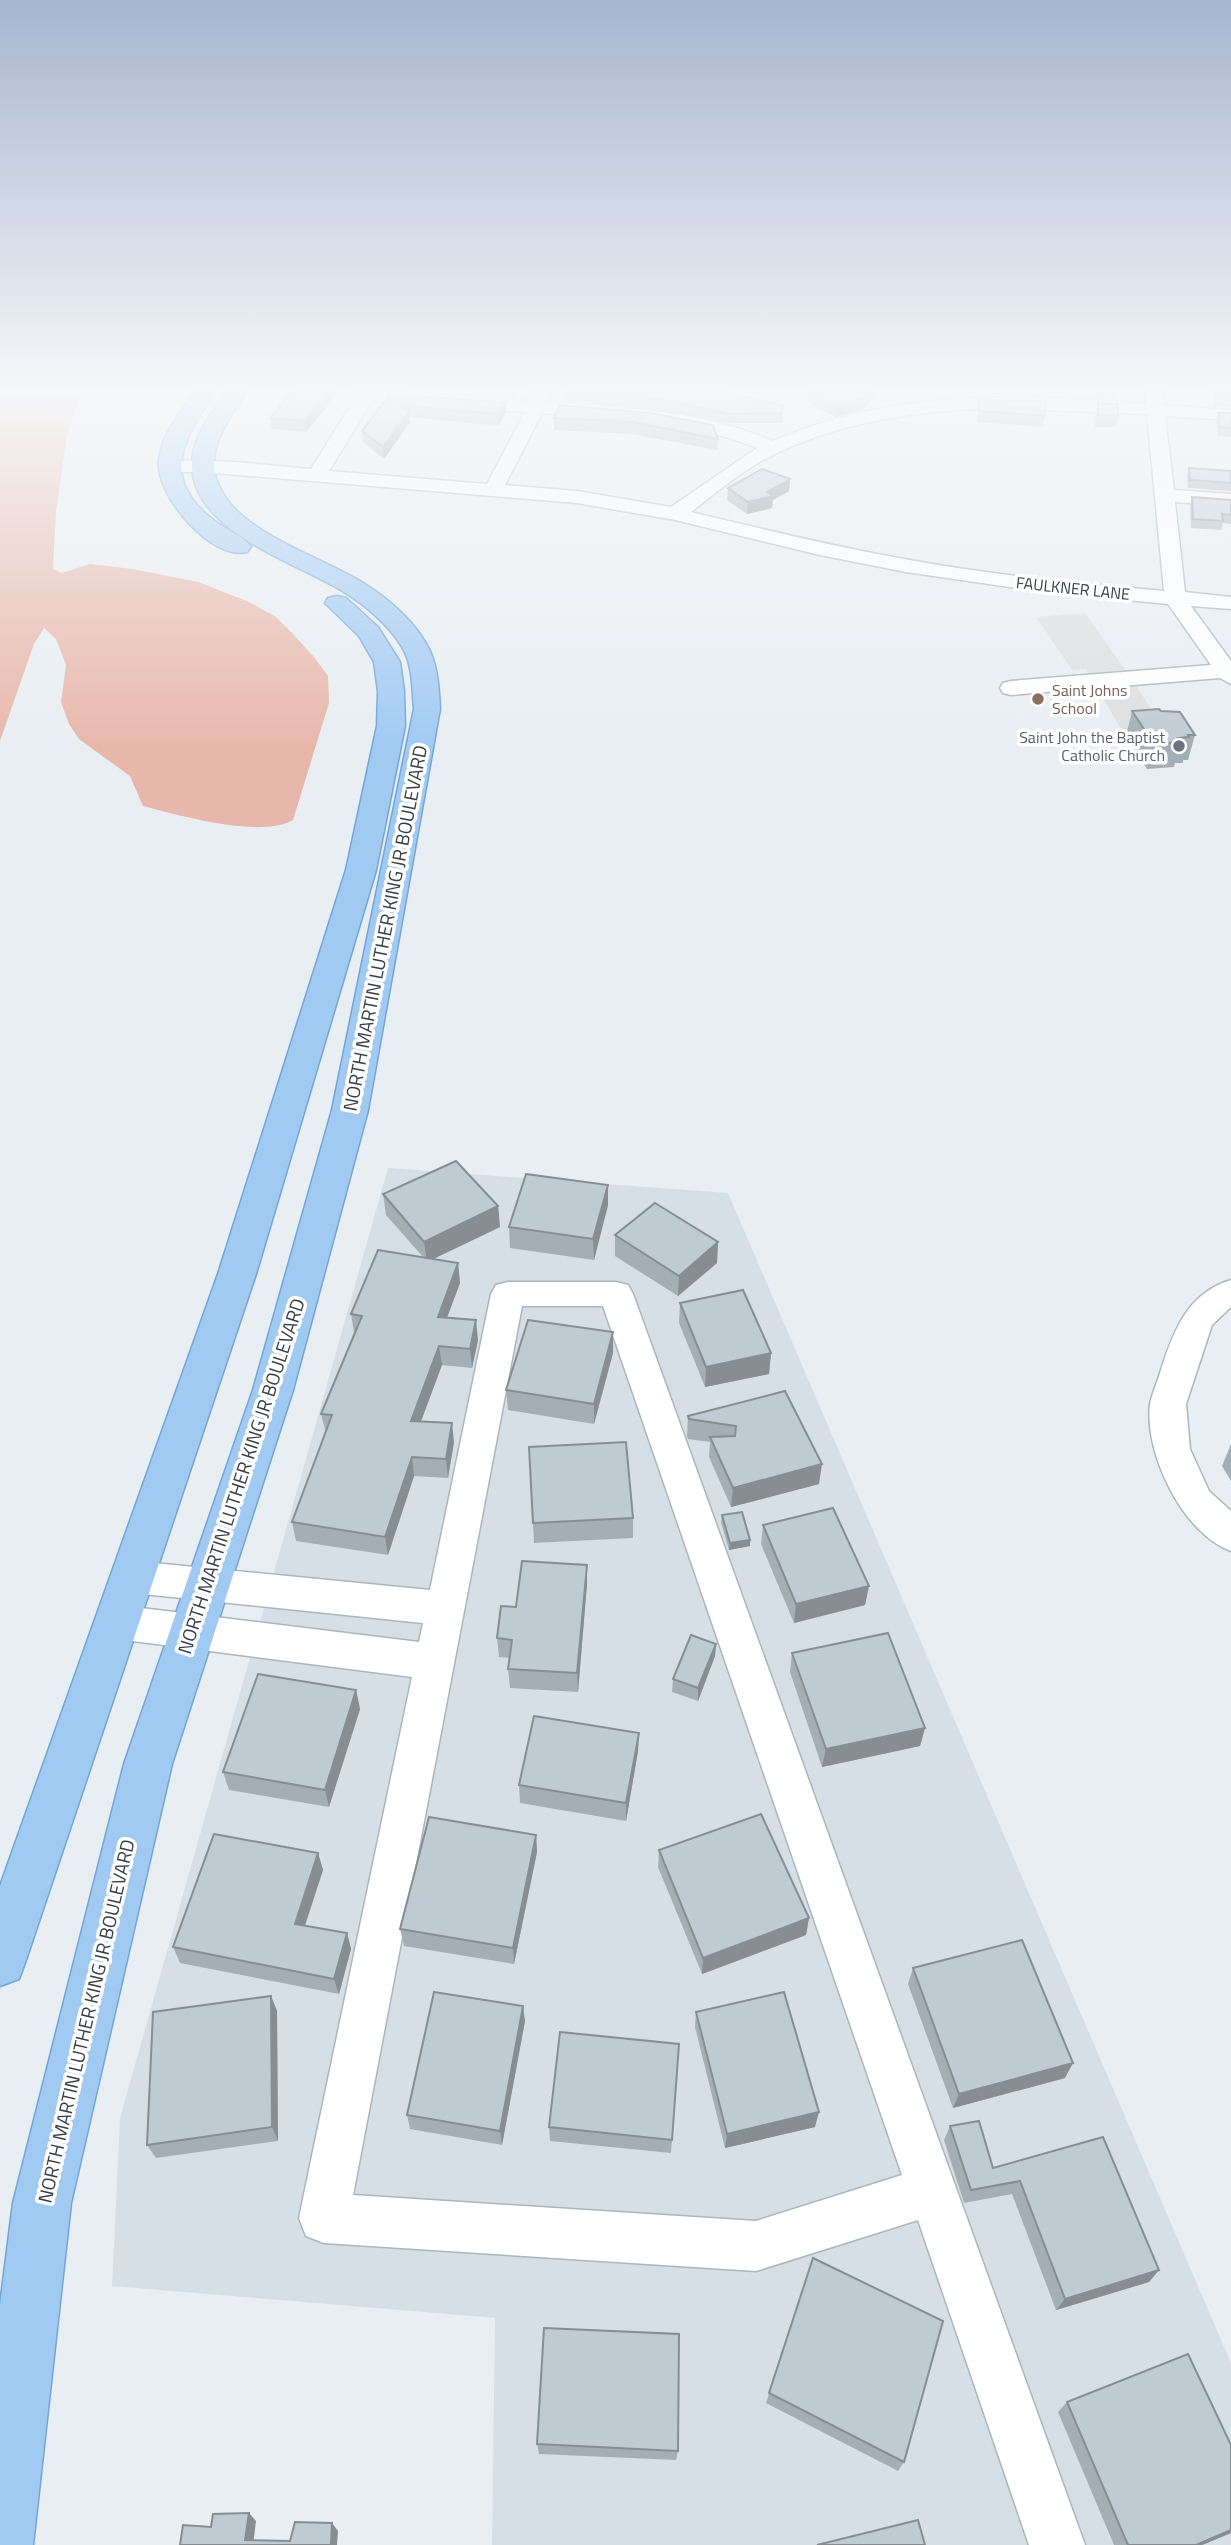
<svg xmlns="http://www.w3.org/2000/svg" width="1231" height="2545" viewBox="0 0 1231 2545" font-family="'Titillium Web',sans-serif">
<rect width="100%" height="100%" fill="#e9eef2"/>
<polygon fill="#d7dfe6" points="388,1168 728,1193 1231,2363 1231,2545 492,2545 495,2318 112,2286 120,2118"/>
<polygon fill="#dddfe1" points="1085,613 1131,678 1166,732 1124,734 1086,669 1072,670 1036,617"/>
<path fill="#e8b7ab" d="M0,392H82L67,435L56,512L53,569L62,573L90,564L132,569L198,582L247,601L276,617L293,634L314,657L328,676L329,703L293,820C261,839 178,815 143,806L130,776L79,739L69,724L61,702L66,665L56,639L44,628L34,644L0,741Z"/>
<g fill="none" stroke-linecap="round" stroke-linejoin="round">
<g stroke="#acb6bd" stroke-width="3">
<g id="minor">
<path d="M359,392H399L530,401L535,392H553L548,402C625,408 701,410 773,441C891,389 1020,394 1146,404L1145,392H1163L1164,405L1231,410V420L1165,416L1174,490L1231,494V506L1175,502L1185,592L1231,597V609L1191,606L1231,661V684L1220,678L1011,695L1003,693L1000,688L1003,683L1011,681L1211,665L1168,604L1043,592L906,572L820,555L675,520L577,503L202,472H168L159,466C169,453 287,467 311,469ZM372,401L525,412L487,484L329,471ZM992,408L1147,414L1164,591C1077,583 990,575 904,559C832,546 762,529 691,512C716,493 741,471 769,457C840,421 913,412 992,408ZM542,413C616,418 688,420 757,448L671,507L577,491L505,485Z"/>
<path d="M1231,1280V1307L1212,1325L1186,1404L1190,1449L1209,1491L1231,1511V1551C1183,1534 1144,1453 1150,1404C1152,1394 1157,1383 1160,1373C1173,1332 1187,1293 1231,1280Z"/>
<path d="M508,1282H616L628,1285L633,1294L1085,2545H1029L918,2220L756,2271L324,2243L306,2236L299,2218L412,1677L117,1639L103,1634L97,1622L103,1610L117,1605L419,1642L423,1623L133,1593L119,1589L114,1577L119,1565L133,1561L430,1590L491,1294L496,1285ZM522,1306H603L902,2175L756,2221L353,2195Z"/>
</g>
</g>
<g stroke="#72a6d7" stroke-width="3">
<g id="major">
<path d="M195,392H215C182,441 159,479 216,522C227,530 243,536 251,547L247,552C212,561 154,495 159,459C163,432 180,413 195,392Z"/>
<path d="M226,392H246C233,413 213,438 214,465C217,528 318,554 363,583C389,599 417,623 430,651C438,669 439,690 440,709L368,1110L293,1390L172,1764L71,2203L33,2545H0V2305L13,2203L124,1764L253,1390L332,1110L414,709C412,688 413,665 402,647C389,625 365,605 344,592C297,563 192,532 192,464C192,437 212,413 226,392Z"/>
<polygon points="337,596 346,598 378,627 400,662 404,691 405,726 376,870 256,1274 26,1960 19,1979 0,1986 0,1886 218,1274 346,870 377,726 378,691 374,662 359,636 325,603 328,598"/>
</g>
</g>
<use href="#minor" fill="#fff" fill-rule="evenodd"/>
<use href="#major" fill="#a1caf3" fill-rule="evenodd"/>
</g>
<g fill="#a4afb5">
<polygon points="296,392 337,392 330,403 306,432 272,429 270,418"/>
<polygon points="436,392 518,392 515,397"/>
<polygon points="565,392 726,392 783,406 782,423 730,423 663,410 565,401"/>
<polygon points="807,392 879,392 862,410 835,417 807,401"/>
<polygon points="979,392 1045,392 1044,396 1000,395"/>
<polygon points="1096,392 1117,392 1116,399 1096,398"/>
<polygon points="1213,392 1231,392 1231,407 1214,406"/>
<polygon points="390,394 506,402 506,413 498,426 409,417 410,422 384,459 363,442 362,431"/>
<polygon points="978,400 1045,416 1043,427 977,422"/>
<polygon points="1098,403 1118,415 1116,427 1095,427 1096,415"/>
<polygon points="559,405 718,439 717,450 632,434 554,430 554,418"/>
<polygon points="1218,413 1231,413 1231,437 1218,436 1216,422"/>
<polygon points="1189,468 1231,471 1231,491 1188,488 1187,476"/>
<polygon points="790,479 789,491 773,500 772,508 747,514 727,500 728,488"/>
<polygon points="1192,497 1231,500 1231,524 1223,523 1221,530 1191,528 1190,506"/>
<polygon points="1132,711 1161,711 1195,735 1188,760 1183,760 1183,763 1175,763 1174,767 1147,769 1126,736"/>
<polygon points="383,1194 498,1206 500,1227 433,1259 458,1263 460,1283 447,1318 478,1340 472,1368 442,1365 421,1421 454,1442 448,1478 414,1476 388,1555 296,1541 292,1522 326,1433 321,1414 355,1333 354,1333 351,1314 423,1257 386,1215"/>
<polygon points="608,1205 594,1260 510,1248 509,1227"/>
<polygon points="615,1235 718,1242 717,1263 678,1296 615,1256"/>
<polygon points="680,1303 771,1353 769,1374 705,1387 679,1323"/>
<polygon points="613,1353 594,1424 508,1410 506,1390"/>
<polygon points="785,1391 819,1484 731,1507 709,1457 710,1442 688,1439 687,1436 688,1416"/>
<polygon points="1231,1444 1231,1481 1222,1466"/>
<polygon points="722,1515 750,1540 750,1546 729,1550 721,1522"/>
<polygon points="633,1518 633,1538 534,1543 533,1523"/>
<polygon points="763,1525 869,1586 865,1605 794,1623 761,1544"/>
<polygon points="587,1565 587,1584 578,1692 510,1688 508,1669 510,1658 499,1657 497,1638 516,1607"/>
<polygon points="716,1644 715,1656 698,1701 672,1692 673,1679"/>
<polygon points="792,1653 925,1728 920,1746 822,1767 790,1672"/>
<polygon points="356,1690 360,1709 329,1807 229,1790 223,1772"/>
<polygon points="639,1733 638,1751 626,1821 520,1803 519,1785"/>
<polygon points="536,1835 537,1852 514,1964 404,1946 400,1929"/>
<polygon points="659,1850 809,1918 806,1935 702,1974 658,1867"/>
<polygon points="318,1853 323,1870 305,1926 347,1933 351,1949 339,1994 180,1963 173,1947"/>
<polygon points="913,1968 1065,2078 953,2108 908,1984"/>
<polygon points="271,1996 277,2011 278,2141 156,2158 147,2145"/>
<polygon points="696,2012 815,2127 725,2148 695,2027"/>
<polygon points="525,2021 502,2145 410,2129 407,2115"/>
<polygon points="679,2044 671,2153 550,2141 549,2127"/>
<polygon points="950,2126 993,2168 1103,2137 1159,2270 1149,2282 1056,2310 1012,2194 964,2203 944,2140"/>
<polygon points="813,2258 904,2462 898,2471 766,2403"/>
<polygon points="1067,2402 1231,2533 1202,2545 1114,2545 1058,2412"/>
<polygon points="537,2444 678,2451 676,2460 539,2454"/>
</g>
<g fill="#868e94">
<polygon points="329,392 337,392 330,403 306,432 304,421"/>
<polygon points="870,392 879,392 862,410 835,417 836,406"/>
<polygon points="506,402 506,413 498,426 497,414"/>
<polygon points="409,411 410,422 384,459 383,447"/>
<polygon points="790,479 789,491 773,500 772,508 747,514 748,502"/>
<polygon points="608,1185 608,1205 594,1260 593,1239"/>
<polygon points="498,1206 500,1227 427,1262 424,1242"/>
<polygon points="718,1242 717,1263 678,1296 679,1276"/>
<polygon points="458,1263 460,1283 440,1336 438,1317"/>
<polygon points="476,1320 478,1340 472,1368 470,1349"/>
<polygon points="613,1332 613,1353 594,1424 594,1404"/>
<polygon points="439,1346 442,1365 414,1440 411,1421"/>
<polygon points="771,1353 769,1374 705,1387 706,1367"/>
<polygon points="452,1423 454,1442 448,1478 446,1459"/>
<polygon points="412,1457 414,1476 388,1555 385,1537"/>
<polygon points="822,1464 819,1484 731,1507 733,1488"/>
<polygon points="750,1540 750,1546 729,1550 730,1543"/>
<polygon points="587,1565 587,1584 578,1692 577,1673"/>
<polygon points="869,1586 865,1605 794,1623 796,1604"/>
<polygon points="716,1644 715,1656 698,1701 698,1688"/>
<polygon points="356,1690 360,1709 329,1807 325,1790"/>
<polygon points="925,1728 920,1746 822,1767 826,1749"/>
<polygon points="639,1733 638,1751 626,1821 626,1803"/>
<polygon points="536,1835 537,1852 514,1964 513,1948"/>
<polygon points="318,1853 323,1870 300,1940 295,1924"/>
<polygon points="809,1918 806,1935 702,1974 703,1958"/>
<polygon points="347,1933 351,1949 339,1994 334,1979"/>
<polygon points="271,1996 277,2011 278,2141 272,2127"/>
<polygon points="523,2006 525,2021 502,2145 500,2131"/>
<polygon points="1073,2063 1065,2078 953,2108 959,2094"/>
<polygon points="819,2112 815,2127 725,2148 727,2134"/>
<polygon points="1159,2270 1149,2282 1056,2310 1065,2299"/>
<polygon points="249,2513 256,2521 253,2545 245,2540"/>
<polygon points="332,2523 338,2531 337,2545 331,2545"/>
<polygon points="1231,2530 1231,2533 1202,2545 1196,2545"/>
</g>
<g fill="#bfcbd3" stroke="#868e94" stroke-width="2">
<polygon points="296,392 329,392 304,421 270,418 290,395 294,396"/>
<polygon points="574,392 726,392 783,406 782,413 730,414 663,400"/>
<polygon points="809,392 870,392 863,399 836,406"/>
<polygon points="1215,392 1231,392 1231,398 1216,397"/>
<polygon points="390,394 506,402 497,414 398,405 409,411 383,447 362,431"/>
<polygon points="978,400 1046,401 1045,416 979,411"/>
<polygon points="1098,403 1118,404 1118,415 1098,415"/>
<polygon points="559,405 651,413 713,425 718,439 632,422 554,418"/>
<polygon points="1218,413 1231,413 1231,428 1220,427"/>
<polygon points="1189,468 1231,471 1231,483 1190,480"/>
<polygon points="762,469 790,479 767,492 773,496 748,502 728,488"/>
<polygon points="1192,497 1231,500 1231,515 1222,514 1223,521 1193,519"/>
<polygon points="1159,709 1161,711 1180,712 1195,735 1188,735 1189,737 1178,738 1181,742 1154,744 1132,711"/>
<polygon points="456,1161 498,1206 424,1242 383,1194"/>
<polygon points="526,1174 608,1185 593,1239 509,1227"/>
<polygon points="655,1203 718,1242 679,1276 615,1235"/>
<polygon points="378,1250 458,1263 438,1317 476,1320 470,1349 439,1346 411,1421 452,1423 446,1459 412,1457 385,1537 292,1522 332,1415 321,1414 362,1316 351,1314"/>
<polygon points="743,1290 771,1353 706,1367 680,1303"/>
<polygon points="528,1320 613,1332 594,1404 506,1390"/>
<polygon points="785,1391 822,1464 733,1488 710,1437 735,1436 736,1426 689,1419 688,1416"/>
<polygon points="626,1442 633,1518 533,1523 529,1447"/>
<polygon points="833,1508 869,1586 796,1604 763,1525"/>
<polygon points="742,1512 750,1540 730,1543 722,1515"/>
<polygon points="522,1561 587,1565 577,1673 508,1669 512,1640 497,1638 501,1606 516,1607"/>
<polygon points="888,1633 925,1728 826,1749 792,1653"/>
<polygon points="691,1635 716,1644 698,1688 673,1679"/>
<polygon points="258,1674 356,1690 325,1790 223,1772"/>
<polygon points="534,1716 639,1733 626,1803 519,1785"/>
<polygon points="761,1814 809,1918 703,1958 659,1850"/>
<polygon points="429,1817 536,1835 513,1948 400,1929"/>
<polygon points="214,1834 318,1853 295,1924 347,1933 334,1979 173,1947"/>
<polygon points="1022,1940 1073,2063 959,2094 913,1968"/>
<polygon points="434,1992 523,2006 500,2131 407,2115"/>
<polygon points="784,1992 819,2112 727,2134 696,2012"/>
<polygon points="271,1996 272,2127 147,2145 153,2012"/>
<polygon points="560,2032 679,2044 672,2140 549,2127"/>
<polygon points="979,2121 993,2168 1103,2137 1159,2270 1065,2299 1020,2181 971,2190 950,2126"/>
<polygon points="813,2258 943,2321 904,2462 769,2393"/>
<polygon points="544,2328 679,2334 678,2451 537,2444"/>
<polygon points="1188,2354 1231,2445 1231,2530 1196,2545 1128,2545 1067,2402"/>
<polygon points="249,2513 245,2540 290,2541 295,2522 332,2523 331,2545 180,2545 183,2525 211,2527 213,2514"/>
<polygon points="918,2520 925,2545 817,2545"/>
</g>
<linearGradient id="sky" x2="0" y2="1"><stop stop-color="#a8b5d0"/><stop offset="0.52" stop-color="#f5f7f9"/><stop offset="1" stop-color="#f5f7f9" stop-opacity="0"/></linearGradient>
<rect width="1231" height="748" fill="url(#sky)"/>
<circle fill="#8d6e63" stroke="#fff" stroke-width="2.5" cx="1038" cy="699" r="7"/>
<circle fill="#6b7280" stroke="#fff" stroke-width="2.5" cx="1179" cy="746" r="7"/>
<g text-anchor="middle" stroke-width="7" stroke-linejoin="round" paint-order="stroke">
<g font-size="16" fill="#384045" stroke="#fff">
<text transform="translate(1073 588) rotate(6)" y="6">FAULKNER LANE</text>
</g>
<g font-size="16" fill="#785e54" stroke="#fff" text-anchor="start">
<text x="1052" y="696">Saint Johns<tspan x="1052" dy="18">School</tspan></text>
</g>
<g font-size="16" fill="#5b616d" stroke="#fff" text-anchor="end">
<text x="1165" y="743">Saint John the Baptist<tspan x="1165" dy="18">Catholic Church</tspan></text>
</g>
<g font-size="19" fill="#384045" stroke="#fff">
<text transform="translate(385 928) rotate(-79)" y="7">NORTH MARTIN LUTHER KING JR BOULEVARD</text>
<text transform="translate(241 1476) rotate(-72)" y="7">NORTH MARTIN LUTHER KING JR BOULEVARD</text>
<text transform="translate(86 2021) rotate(-77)" y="7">NORTH MARTIN LUTHER KING JR BOULEVARD</text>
</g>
</g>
</svg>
